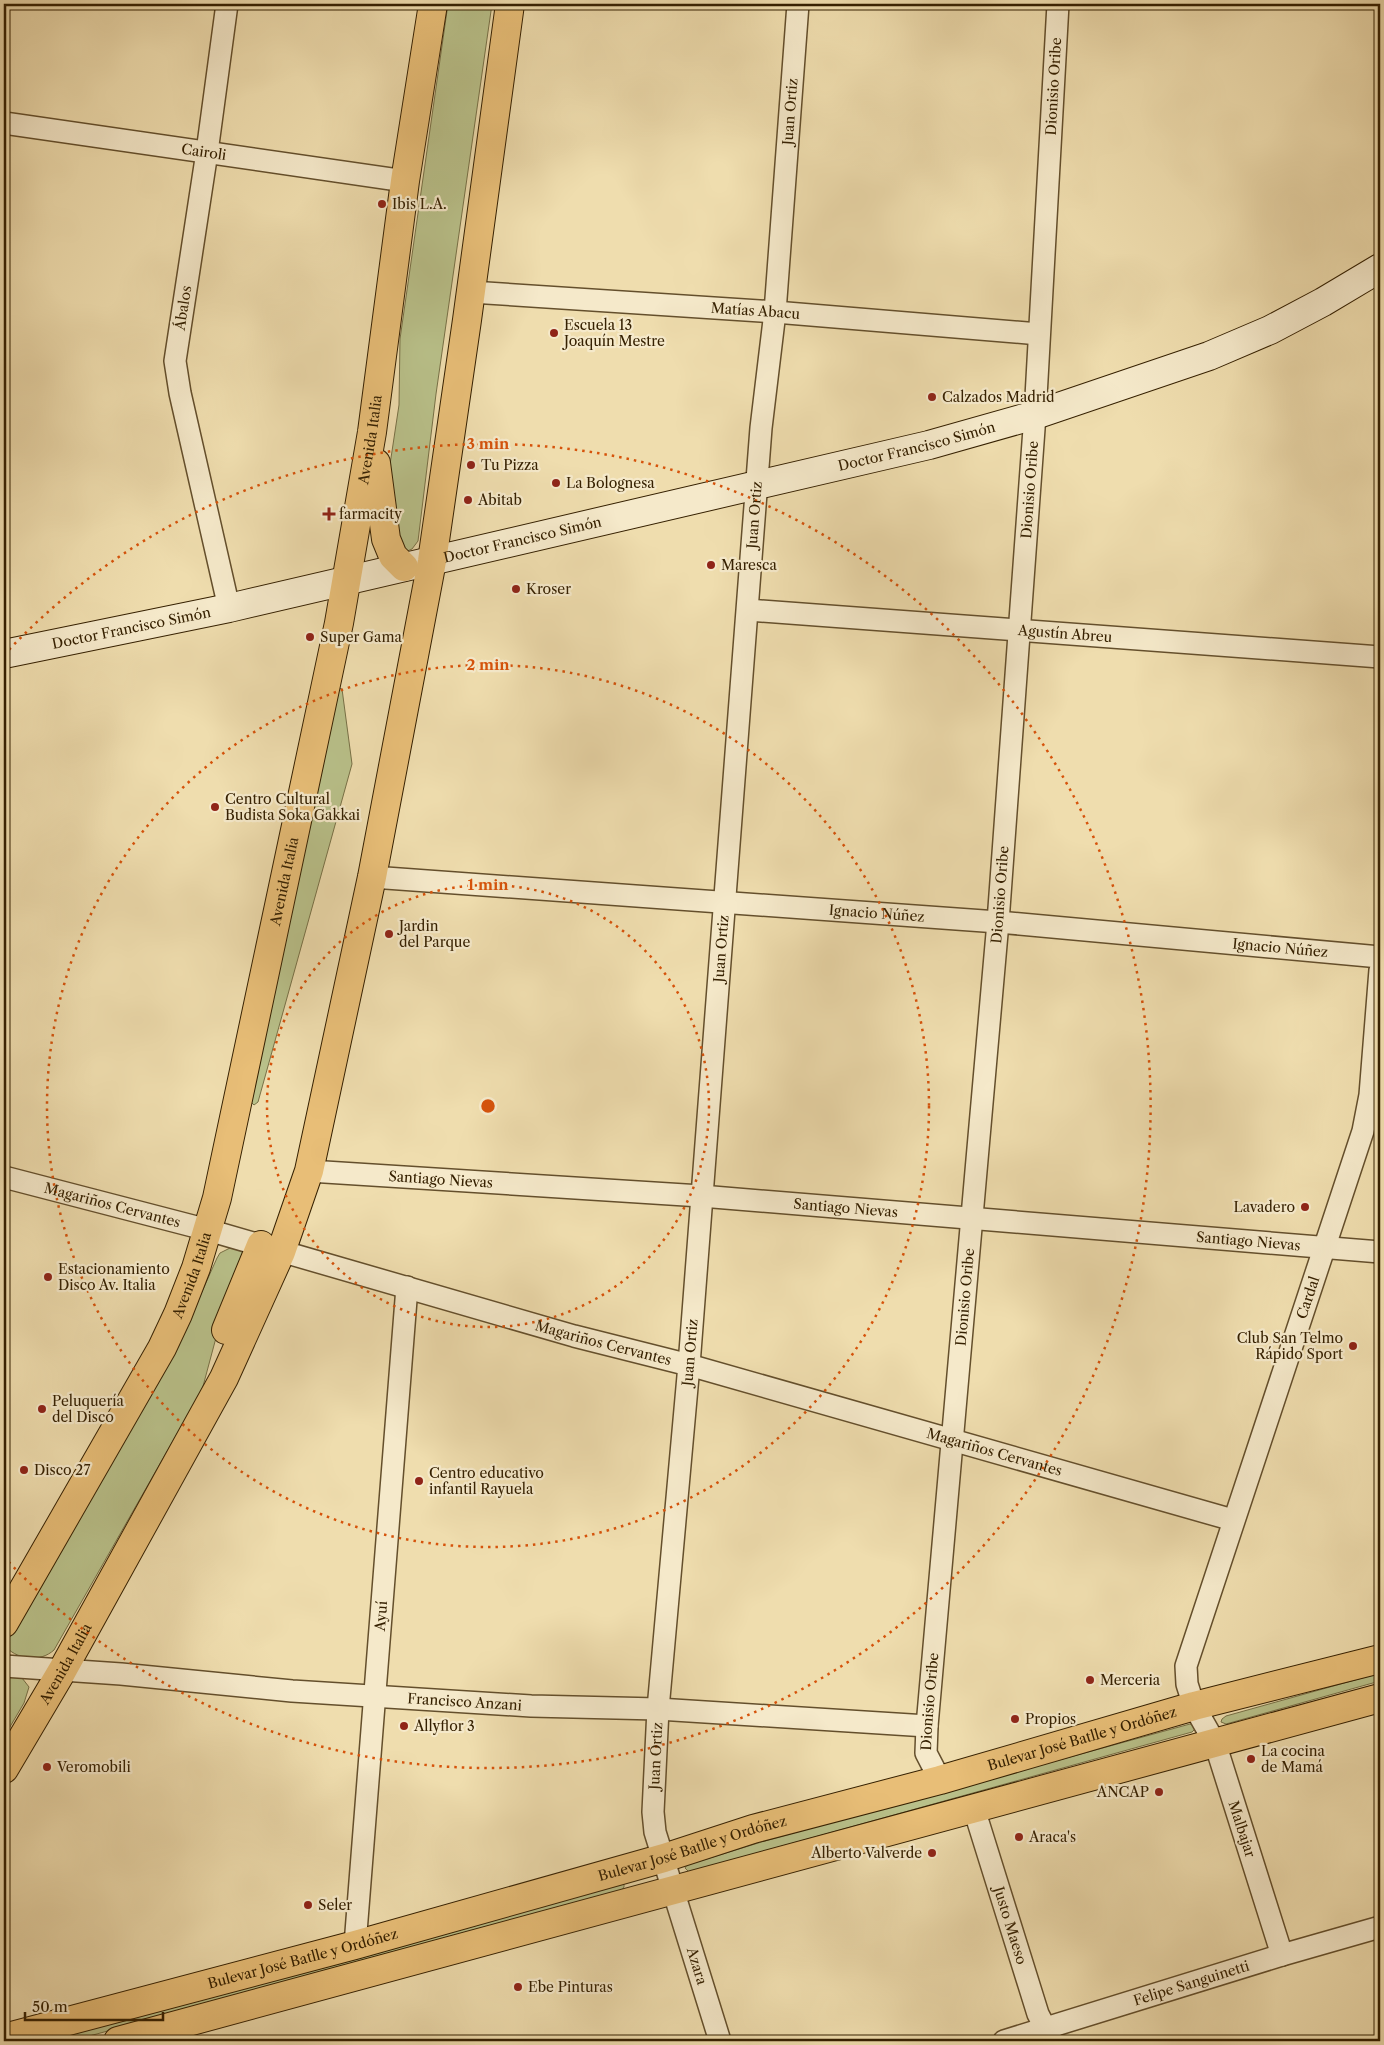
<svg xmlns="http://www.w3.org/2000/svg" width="1384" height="2045" viewBox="0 0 1384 2045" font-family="'Libre Caslon Text',serif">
<rect width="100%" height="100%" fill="#efddae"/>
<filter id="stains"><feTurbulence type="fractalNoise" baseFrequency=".004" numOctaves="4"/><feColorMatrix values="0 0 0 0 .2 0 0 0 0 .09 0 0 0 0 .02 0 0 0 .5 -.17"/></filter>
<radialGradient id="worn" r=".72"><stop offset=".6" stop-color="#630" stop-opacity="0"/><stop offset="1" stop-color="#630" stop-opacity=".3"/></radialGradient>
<g fill="#b9c18a" stroke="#777046">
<polygon points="448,4 492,4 436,394 418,541 412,549 405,552 395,544 389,471 399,405 400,339"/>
<polygon points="339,688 342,689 352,764 258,1102 254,1105 251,1102"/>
<path d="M232,1247L244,1251L217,1334L202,1390L54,1650C41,1662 19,1660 7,1648V1640L175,1352L217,1258L220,1253Z"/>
<polygon points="1380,1673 1380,1681 1226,1724 1221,1722 1222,1719 1226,1716"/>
<polygon points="4,1676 22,1678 29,1687 24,1703 4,1737"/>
<polygon points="1190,1724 1195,1726 1196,1728 1192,1732 689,1872 685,1868 687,1865 768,1840"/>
<polygon points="624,1883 624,1887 621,1891 71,2041 38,2041"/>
</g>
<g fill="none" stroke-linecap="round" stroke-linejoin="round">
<g stroke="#644f2c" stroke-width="24">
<g id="street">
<polyline points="227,4 207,152 175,361 180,393 229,608"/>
<path id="s1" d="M4,123L405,181"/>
<path id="s2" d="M471,292L775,312L1039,334"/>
<path id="s3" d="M748,610L1380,657"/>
<path id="s4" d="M372,877L998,922L1380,957"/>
<path id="s5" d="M309,1171L701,1196L1380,1252"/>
<path id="s6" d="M4,1177L208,1230L574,1336L689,1365L1233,1520"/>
<path id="s7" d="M4,1666L121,1674L292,1691L531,1706L658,1709L927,1726"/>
<path id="s8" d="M940,1780L926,1753L927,1726L998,922L1035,415L1058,4"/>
<path id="s9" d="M974,1809L1038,2014L1052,2041"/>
<path id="s10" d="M355,1945L407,1287"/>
<path id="s11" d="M1282,1955L1215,1743L1194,1706L1187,1684L1186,1666L1363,1131L1370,1095L1380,970"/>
<path id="s12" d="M720,2041L655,1832L653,1812L658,1709L689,1365L761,428L775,312L798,4"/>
<path id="s13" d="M1004,2041L1282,1955L1380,1927"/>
</g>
</g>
<g stroke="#352001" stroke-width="30">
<g id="secondary">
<path id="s14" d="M4,654L229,608L929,445L1035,415L1209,356L1270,330L1323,302L1380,268"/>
</g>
</g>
<g stroke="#352001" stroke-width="30">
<g id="primary">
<polyline points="376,463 386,539 393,556 404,567"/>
<polyline points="226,1330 261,1245"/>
<path id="s15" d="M4,1623L162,1348L178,1314L196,1268L217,1198L339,623L372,432L405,181L433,4"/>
<path id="s16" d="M4,1769L62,1671L224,1378L281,1252L309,1171L372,877L432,561L467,320L510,4"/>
<path id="s17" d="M4,2038L355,1945L664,1858L753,1829L940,1780L1194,1706L1380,1659"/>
<polyline points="118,2041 1380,1698"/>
</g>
</g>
<use href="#street" stroke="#f5e9ca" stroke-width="21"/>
<use href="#secondary" stroke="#f5e9ca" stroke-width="28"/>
<use href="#primary" stroke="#e8be77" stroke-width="28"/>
</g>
<g fill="none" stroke="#d6530b" stroke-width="2.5" stroke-dasharray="2.5 5">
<circle cx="488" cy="1106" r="221"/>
<circle cx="488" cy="1106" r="441"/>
<path d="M4 655A662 662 0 1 1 4 1557"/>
</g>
<g fill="#8f2418" stroke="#f5e9ca" stroke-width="2">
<circle cx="382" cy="204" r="5"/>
<circle cx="554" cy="333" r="5"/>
<circle cx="932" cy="397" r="5"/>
<circle cx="471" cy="465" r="5"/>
<circle cx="556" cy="483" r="5"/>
<circle cx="468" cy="500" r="5"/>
<path d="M326.5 506.5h5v5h5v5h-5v5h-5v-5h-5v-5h5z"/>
<circle cx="711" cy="565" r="5"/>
<circle cx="516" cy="589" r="5"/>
<circle cx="310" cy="637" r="5"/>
<circle cx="215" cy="807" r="5"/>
<circle cx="389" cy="934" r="5"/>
<circle cx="1305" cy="1207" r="5"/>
<circle cx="48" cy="1277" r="5"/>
<circle cx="1353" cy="1346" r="5"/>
<circle cx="42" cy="1409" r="5"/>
<circle cx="24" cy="1470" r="5"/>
<circle cx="419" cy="1481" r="5"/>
<circle cx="1090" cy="1680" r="5"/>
<circle cx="1015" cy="1719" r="5"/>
<circle cx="404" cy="1726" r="5"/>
<circle cx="1251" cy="1759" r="5"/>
<circle cx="47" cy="1767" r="5"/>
<circle cx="1159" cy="1792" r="5"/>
<circle cx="1019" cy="1837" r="5"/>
<circle cx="932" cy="1853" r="5"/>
<circle cx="308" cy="1905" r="5"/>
<circle cx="518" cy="1987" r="5"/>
</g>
<g text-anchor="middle" stroke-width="4.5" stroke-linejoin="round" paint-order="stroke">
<g font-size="14" fill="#352001" stroke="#f5e9ca">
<text dy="5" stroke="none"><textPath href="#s8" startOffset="1702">Dionisio Oribe</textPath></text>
<text dy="5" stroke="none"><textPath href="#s12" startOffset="1945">Juan Ortiz</textPath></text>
<text dy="5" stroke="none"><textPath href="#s1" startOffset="202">Cairoli</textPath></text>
<text transform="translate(183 308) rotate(-81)" y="5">Ábalos</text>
<text dy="5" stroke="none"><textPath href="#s2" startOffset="285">Matías Abacu</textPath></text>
<text dy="5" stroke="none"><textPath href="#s15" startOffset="1251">Avenida Italia</textPath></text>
<text dy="5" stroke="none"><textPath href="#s14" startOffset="936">Doctor Francisco Simón</textPath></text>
<text dy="5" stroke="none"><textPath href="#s8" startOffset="1298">Dionisio Oribe</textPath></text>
<text dy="5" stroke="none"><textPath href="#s12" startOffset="1540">Juan Ortiz</textPath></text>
<text dy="5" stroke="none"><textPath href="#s14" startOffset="531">Doctor Francisco Simón</textPath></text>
<text dy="5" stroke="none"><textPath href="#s14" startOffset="130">Doctor Francisco Simón</textPath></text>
<text dy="5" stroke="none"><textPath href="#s3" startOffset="318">Agustín Abreu</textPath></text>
<text dy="5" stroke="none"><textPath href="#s15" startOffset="801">Avenida Italia</textPath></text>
<text dy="5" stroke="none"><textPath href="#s8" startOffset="892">Dionisio Oribe</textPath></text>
<text dy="5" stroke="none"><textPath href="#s4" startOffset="506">Ignacio Núñez</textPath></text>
<text dy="5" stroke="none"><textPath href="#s12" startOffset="1105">Juan Ortiz</textPath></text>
<text dy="5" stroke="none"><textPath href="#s4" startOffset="911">Ignacio Núñez</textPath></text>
<text dy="5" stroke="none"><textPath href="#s5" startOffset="132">Santiago Nievas</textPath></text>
<text dy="5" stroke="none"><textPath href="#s6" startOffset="112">Magariños Cervantes</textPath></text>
<text dy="5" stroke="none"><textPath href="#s5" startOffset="538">Santiago Nievas</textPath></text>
<text dy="5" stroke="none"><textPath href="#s5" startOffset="942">Santiago Nievas</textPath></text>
<text dy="5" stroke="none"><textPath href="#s15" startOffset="396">Avenida Italia</textPath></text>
<text dy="5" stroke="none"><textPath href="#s8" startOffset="488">Dionisio Oribe</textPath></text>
<text dy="5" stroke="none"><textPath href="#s11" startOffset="694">Cardal</textPath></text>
<text dy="5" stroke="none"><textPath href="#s6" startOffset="622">Magariños Cervantes</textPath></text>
<text dy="5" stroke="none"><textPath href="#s12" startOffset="700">Juan Ortiz</textPath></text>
<text dy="5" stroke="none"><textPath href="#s6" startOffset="1028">Magariños Cervantes</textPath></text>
<text dy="5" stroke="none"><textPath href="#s10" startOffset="330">Ayuí</textPath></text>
<text dy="5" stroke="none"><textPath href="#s16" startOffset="122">Avenida Italia</textPath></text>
<text dy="5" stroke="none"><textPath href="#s8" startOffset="82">Dionisio Oribe</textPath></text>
<text dy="5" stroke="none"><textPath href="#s7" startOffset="462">Francisco Anzani</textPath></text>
<text dy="5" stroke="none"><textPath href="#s17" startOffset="1119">Bulevar José Batlle y Ordóñez</textPath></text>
<text dy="5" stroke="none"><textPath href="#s12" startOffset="295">Juan Ortiz</textPath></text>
<text transform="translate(1242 1829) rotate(72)" y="5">Malbajar</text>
<text dy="5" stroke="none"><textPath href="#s17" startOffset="714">Bulevar José Batlle y Ordóñez</textPath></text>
<text dy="5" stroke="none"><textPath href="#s9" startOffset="122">Justo Maeso</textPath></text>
<text dy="5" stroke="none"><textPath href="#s17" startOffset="309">Bulevar José Batlle y Ordóñez</textPath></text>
<text transform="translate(697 1966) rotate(73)" y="5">Azara</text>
<text dy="5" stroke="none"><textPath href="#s13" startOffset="196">Felipe Sanguinetti</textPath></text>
</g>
<g font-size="14" fill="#352001" stroke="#f5e9ca" text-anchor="start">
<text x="392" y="209">Ibis L.A.</text>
<text x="564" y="330">Escuela 13<tspan x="564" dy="16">Joaquín Mestre</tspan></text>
<text x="942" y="402">Calzados Madrid</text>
<text x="481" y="470">Tu Pizza</text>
<text x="566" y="488">La Bolognesa</text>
<text x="478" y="505">Abitab</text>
<text x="339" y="519">farmacity</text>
<text x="721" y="570">Maresca</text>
<text x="526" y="594">Kroser</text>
<text x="320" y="642">Super Gama</text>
<text x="225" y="804">Centro Cultural<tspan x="225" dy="16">Budista Soka Gakkai</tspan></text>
<text x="399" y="931">Jardin<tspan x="399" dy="16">del Parque</tspan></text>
<text x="1295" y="1212" text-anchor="end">Lavadero</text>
<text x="58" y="1274">Estacionamiento<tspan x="58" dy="16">Disco Av. Italia</tspan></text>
<text x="1343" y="1343" text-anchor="end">Club San Telmo<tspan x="1343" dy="16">Rápido Sport</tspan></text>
<text x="52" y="1406">Peluquería<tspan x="52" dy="16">del Disco</tspan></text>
<text x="34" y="1475">Disco 27</text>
<text x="429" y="1478">Centro educativo<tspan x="429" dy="16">infantil Rayuela</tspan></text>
<text x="1100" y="1685">Merceria</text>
<text x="1025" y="1724">Propios</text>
<text x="414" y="1731">Allyflor 3</text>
<text x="1261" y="1756">La cocina<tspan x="1261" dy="16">de Mamá</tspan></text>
<text x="57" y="1772">Veromobili</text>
<text x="1149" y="1797" text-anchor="end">ANCAP</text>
<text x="1029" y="1842">Araca's</text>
<text x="922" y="1858" text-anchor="end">Alberto Valverde</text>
<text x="318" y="1910">Seler</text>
<text x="528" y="1992">Ebe Pinturas</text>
</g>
</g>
<circle cx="488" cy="1106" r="8" fill="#d6530b" stroke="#f5e9ca" stroke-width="2.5"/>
<g font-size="15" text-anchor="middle" font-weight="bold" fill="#d6530b" stroke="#f5e9ca" stroke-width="4.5" stroke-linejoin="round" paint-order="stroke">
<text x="488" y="449">3 min</text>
<text x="488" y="670">2 min</text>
<text x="488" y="890">1 min</text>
</g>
<rect width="1384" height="2045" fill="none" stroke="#efddae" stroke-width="20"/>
<rect x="5" y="5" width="1374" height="2035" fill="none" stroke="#352001" stroke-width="2.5"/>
<rect x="10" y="10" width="1364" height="2025" fill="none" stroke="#352001"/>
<path d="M25 2012v8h138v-8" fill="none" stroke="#352001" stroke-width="2.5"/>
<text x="32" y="2012" font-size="15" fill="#352001" stroke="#f5e9ca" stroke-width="4" paint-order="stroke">50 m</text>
<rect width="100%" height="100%" filter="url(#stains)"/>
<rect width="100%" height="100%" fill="url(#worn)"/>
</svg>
